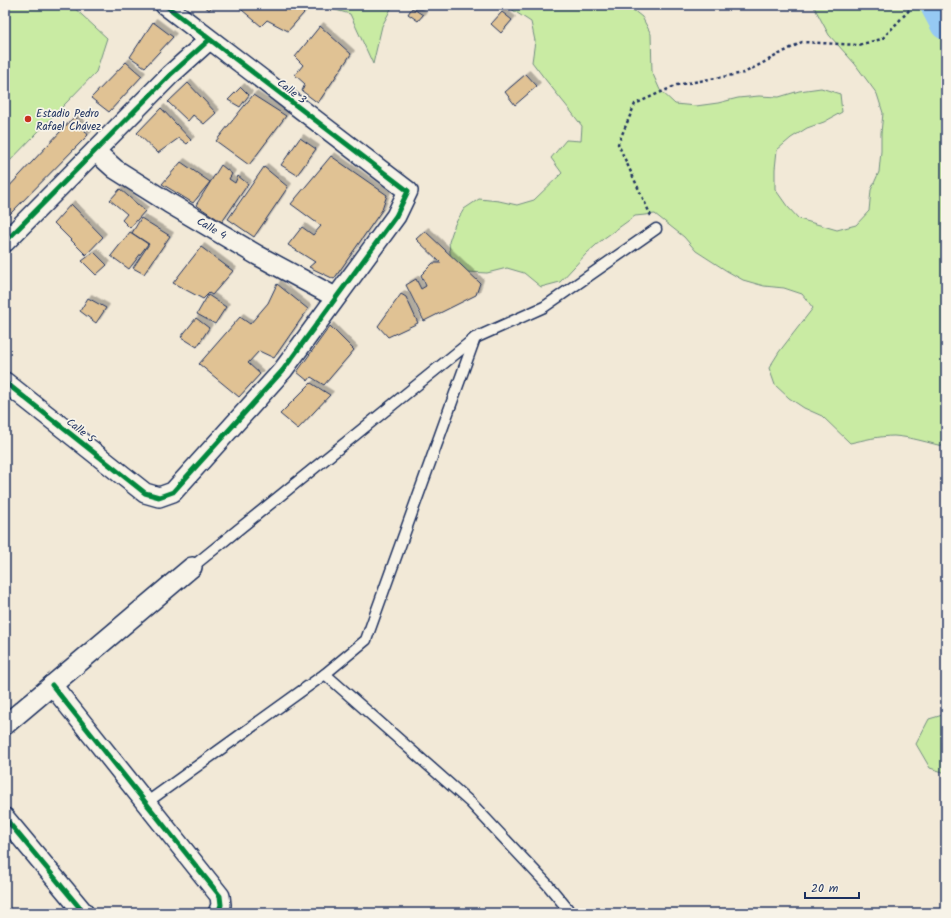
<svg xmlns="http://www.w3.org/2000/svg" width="951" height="918" viewBox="0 0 951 918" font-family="Kalam,sans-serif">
<defs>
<filter id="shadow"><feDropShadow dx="3.5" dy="-3.5" stdDeviation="0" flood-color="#0004"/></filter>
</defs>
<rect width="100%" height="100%" fill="#f2e9d7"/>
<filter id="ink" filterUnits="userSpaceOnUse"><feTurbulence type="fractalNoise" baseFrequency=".025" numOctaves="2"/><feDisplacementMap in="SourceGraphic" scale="8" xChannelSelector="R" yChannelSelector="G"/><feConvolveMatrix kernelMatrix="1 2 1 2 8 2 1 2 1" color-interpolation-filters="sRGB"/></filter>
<g filter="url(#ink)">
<g fill="#c9eba3" stroke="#728d80">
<polygon points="5,5 71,5 107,38 96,72 5,166"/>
<polygon points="326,5 393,5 382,26 373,64 350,14 325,7"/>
<path d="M505,5H627L642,17L651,34L652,72L660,90L675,104L696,106L718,103L738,98L759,96L779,97L799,91L821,88L840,94L842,112L824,122L807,128L791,138L777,150L775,169V189L787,206L799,219L837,230L856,225L869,211L871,190L879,172L881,151V133L883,113L877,94L855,64L829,35L813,5H946V447C929,443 911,437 894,436C879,436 864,440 850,443L822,416L804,408L789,398L775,385L769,368L779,352L813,308L802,294L784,288L764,286L743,280L727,271L696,251L684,237L655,214L635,216L603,239L587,253L560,282L541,287L524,273L507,268L487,273L467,272L451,262L449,242L455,224L464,209L479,199L499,201L517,205L534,200L562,173L551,158L566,140L581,141L582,126C566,104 548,84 532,62L535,41L531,22Z"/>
<polygon points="946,714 946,773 930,768 916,744 929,719"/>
</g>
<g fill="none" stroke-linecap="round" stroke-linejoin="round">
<polyline stroke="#96c9f3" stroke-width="32" points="936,5 946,24"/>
</g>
<g fill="#e0c294" stroke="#1b2f5e" filter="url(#shadow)">
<polygon points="203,5 215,5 209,10"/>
<polygon points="236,5 311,5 288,31 267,20 261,26"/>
<polygon points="412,8 423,15 418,21 408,14"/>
<polygon points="502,12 512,20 501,33 491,24"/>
<polygon points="153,22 173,37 145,67 130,57"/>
<polygon points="320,26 351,54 318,103 302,91 305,84 295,75 303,65 295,57"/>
<polygon points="126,62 142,76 109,112 91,98"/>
<polygon points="526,74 537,86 515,105 505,92"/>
<polygon points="188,83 216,113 204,124 193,115 188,121 168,102"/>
<polygon points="241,87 249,95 240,107 228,100"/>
<polygon points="253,95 286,116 249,165 216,141"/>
<polygon points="161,108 191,140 187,144 179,138 158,153 137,133"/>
<polygon points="75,116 88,135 5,219 5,191"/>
<polygon points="300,138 316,149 297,175 281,165"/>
<polygon points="331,156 387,195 382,210 334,279 309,267 315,262 288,245 302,227 313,235 321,226 291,204"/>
<polygon points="181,162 210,182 193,203 162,184"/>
<polygon points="221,165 232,174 229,179 235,183 238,176 248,184 222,222 196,205"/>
<polygon points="264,167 288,187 254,237 228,219"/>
<polygon points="120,189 145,211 130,228 122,220 127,214 110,200"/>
<polygon points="71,204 103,237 86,255 54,223"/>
<polygon points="141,218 170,236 144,274 133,268 149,244 132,233"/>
<polygon points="425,231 480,283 476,295 424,321 406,285 416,279 421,289 426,286 421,275 433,263 441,263 416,239"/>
<polygon points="130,232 148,244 129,269 111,256"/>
<polygon points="201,247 233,271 212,295 209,293 203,299 173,283"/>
<polygon points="94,252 107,265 96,275 82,261"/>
<polygon points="277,284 308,309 274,358 259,351 248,363 260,374 239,397 199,364 240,317 250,324 268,303"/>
<polygon points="401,294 406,297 418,323 388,337 378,326"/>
<polygon points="208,295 226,307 215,324 197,314"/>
<polygon points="88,298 106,308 96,323 80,311"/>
<polygon points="196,318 209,328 197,347 181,337"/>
<polygon points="330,326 354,350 324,385 311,377 308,381 297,372"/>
<polygon points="311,383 330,395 298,429 280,414"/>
</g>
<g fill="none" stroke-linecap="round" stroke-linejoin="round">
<g stroke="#1b2f5e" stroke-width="13">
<g id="lane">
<polyline points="192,567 475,338 544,307 656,229"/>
<polyline points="325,674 471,803 547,884 571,913"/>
<polyline points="146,803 325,674 366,640 475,338"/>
</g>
</g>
<g stroke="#1b2f5e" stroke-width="22">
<g id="street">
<polyline points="95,151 115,169 169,203 257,255 335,297"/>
<polyline points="5,242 170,75 209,40"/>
<polyline points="5,382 145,493 159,497 173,492 283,370 396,216 408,191 165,5"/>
<polyline points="52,685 220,896 221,905 218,913"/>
<polyline points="5,725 192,567"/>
<polyline points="5,818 84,913"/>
</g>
</g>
<polyline stroke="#1b2f5e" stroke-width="2.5" stroke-dasharray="3 3" stroke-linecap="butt" points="651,216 618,144 635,104 677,85 744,73 802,42 858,45 882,39 914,5"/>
<use href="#lane" stroke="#f7f3e8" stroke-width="10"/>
<use href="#street" stroke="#f7f3e8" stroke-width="19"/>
<g stroke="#f7f3e8" stroke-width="8">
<g id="cycleway">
<polyline points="5,242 170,75 209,40"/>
<polyline points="5,382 145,493 159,497 173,492 283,370 396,216 408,191 165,5"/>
<polyline points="52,685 220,896 221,905 218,913"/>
<polyline points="5,818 84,913"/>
</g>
</g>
<use href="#cycleway" stroke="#00873e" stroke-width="5"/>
</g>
</g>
<circle fill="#c8321e" stroke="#f7f3e8" stroke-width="1.5" cx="28" cy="119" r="4"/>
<g text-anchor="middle" stroke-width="3.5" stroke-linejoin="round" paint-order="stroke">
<g font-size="11" fill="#1b2f5e" stroke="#f7f3e8">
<text transform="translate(292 91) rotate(37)" y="4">Calle 3</text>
<text transform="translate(212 228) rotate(30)" y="4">Calle 4</text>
<text transform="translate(81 430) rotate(38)" y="4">Calle 5</text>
</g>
<g font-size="11" fill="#1b2f5e" stroke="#f7f3e8" text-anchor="start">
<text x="36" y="117">Estadio Pedro<tspan x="36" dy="13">Rafael Chávez</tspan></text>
</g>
</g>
<rect width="951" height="918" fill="none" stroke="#f7f3e8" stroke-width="20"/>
<rect x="10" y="10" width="931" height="898" fill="none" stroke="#1b2f5e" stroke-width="1.5" filter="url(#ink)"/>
<path d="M805 892v6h54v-6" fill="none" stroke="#1b2f5e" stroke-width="2"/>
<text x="811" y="892" font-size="12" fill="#1b2f5e" stroke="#f7f3e8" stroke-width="3" paint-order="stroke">20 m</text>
</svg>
